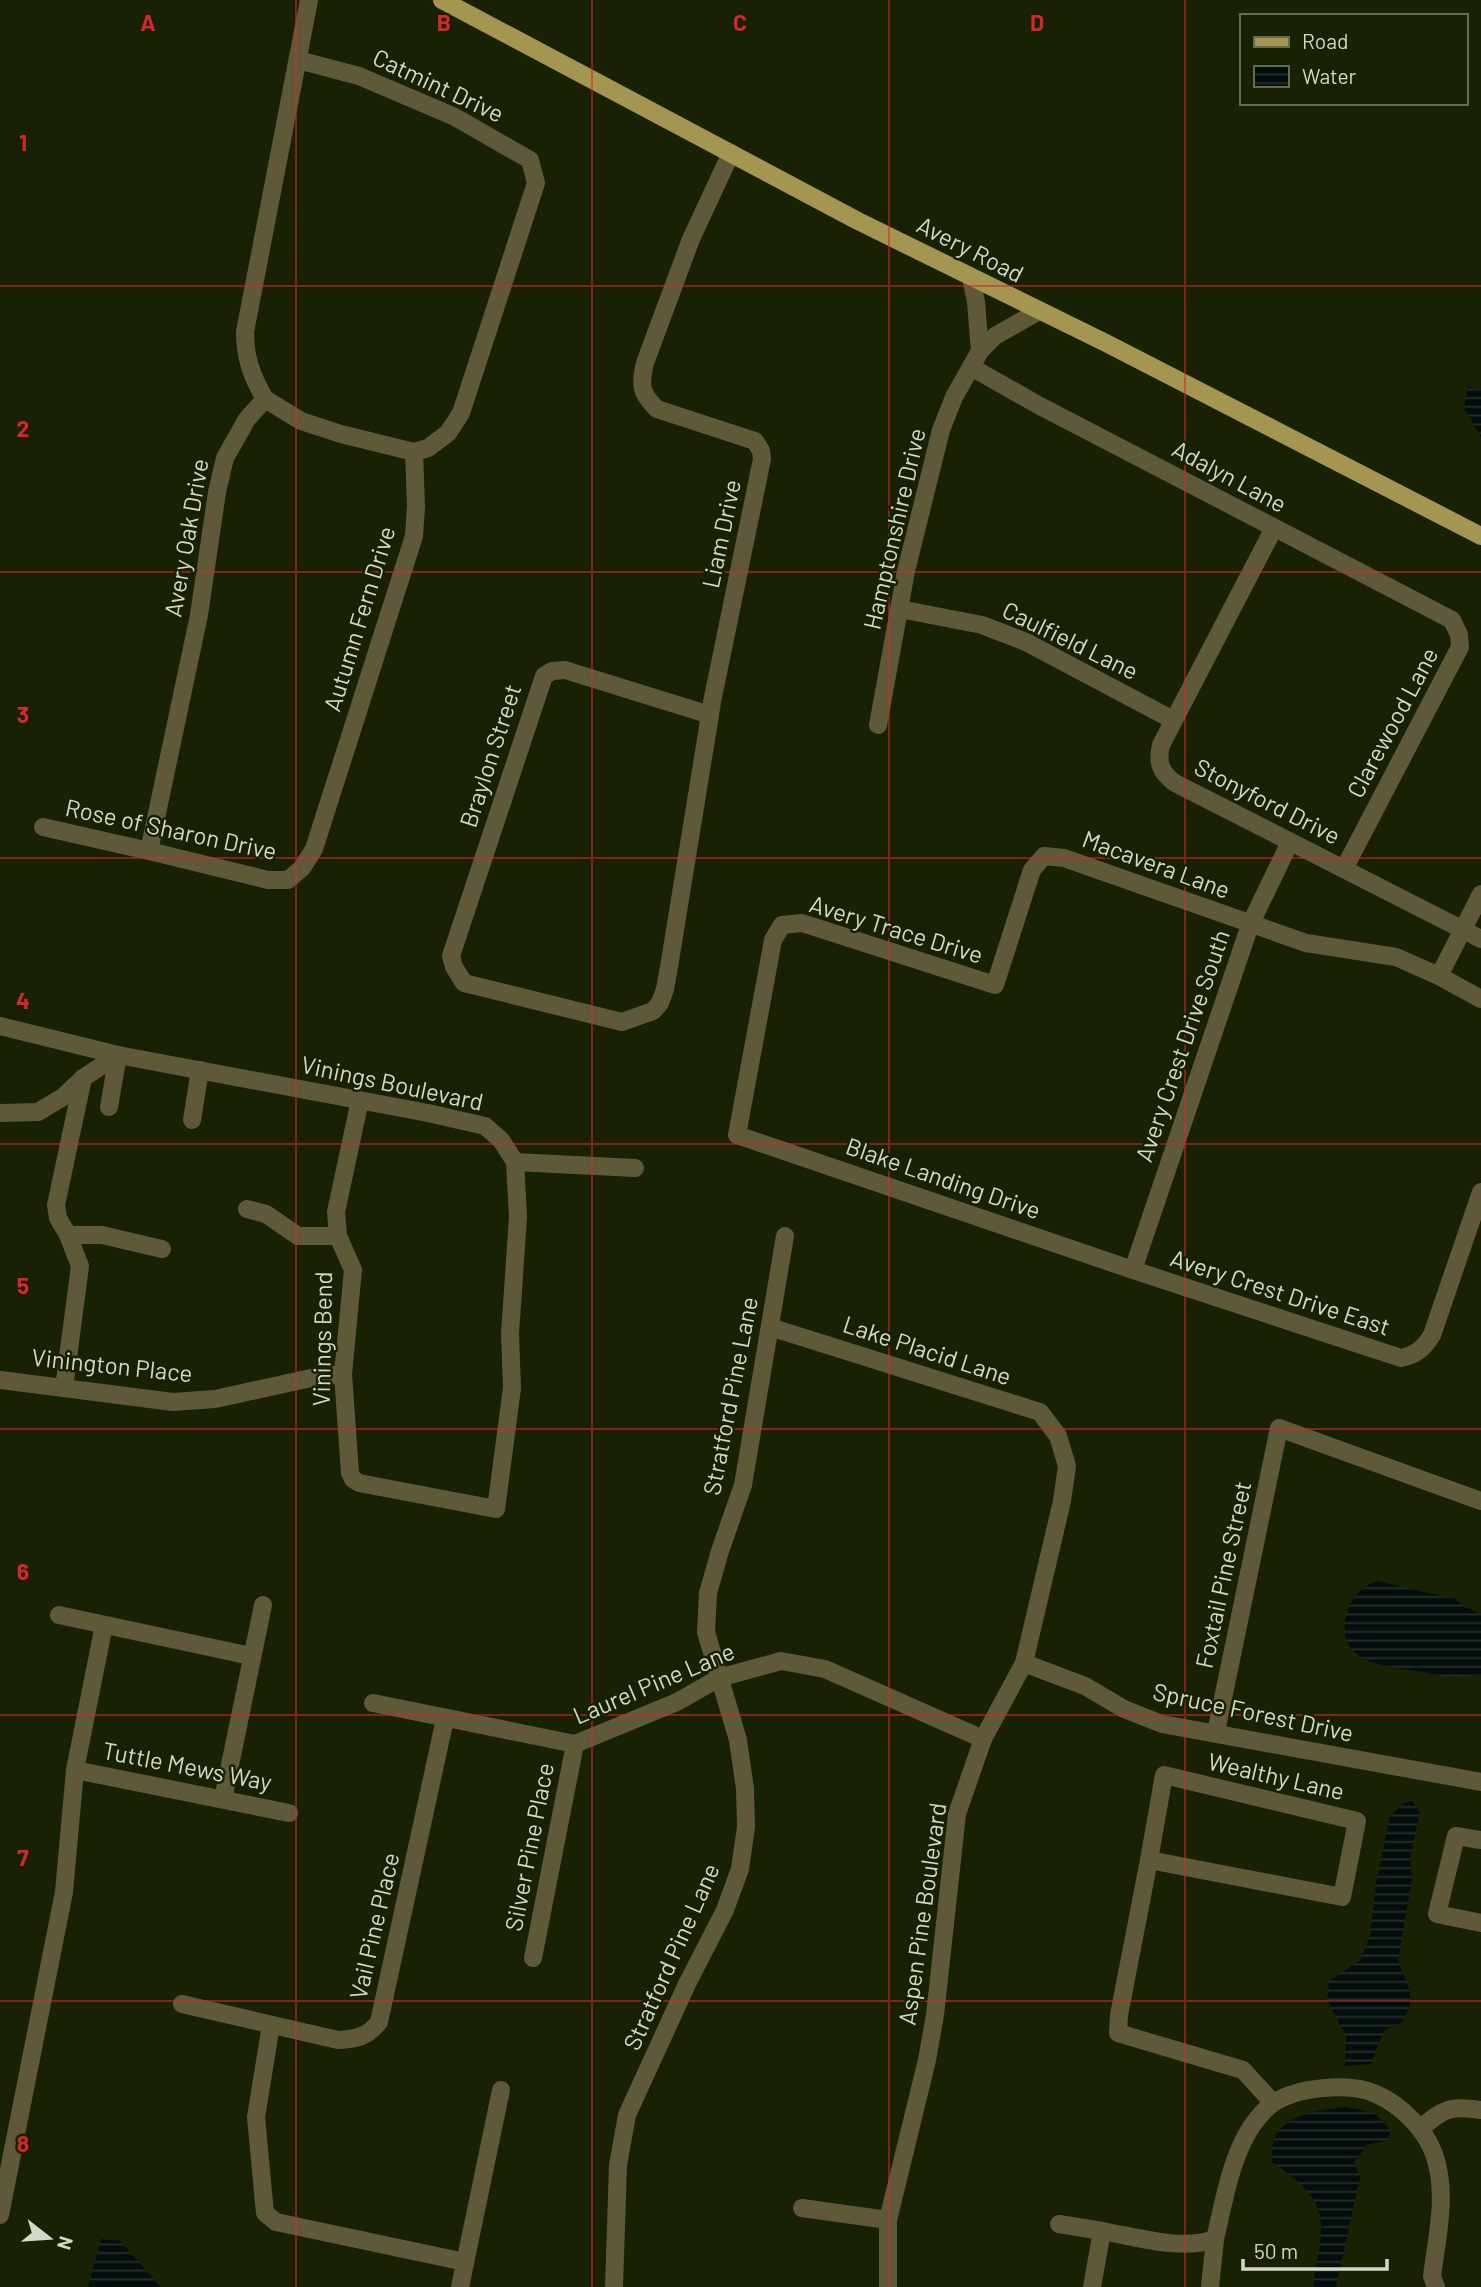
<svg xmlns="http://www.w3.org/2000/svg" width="1481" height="2287" viewBox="0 0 1481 2287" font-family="Barlow,sans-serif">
<defs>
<pattern id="water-rules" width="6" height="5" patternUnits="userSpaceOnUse" patternTransform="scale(1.75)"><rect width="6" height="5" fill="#020e0b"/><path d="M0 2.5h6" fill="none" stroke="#26302d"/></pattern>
</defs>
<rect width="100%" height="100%" fill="#182104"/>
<g fill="url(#water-rules)">
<polygon points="1468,386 1481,391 1481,437 1464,408"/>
<path d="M1377,1581L1455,1599L1465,1607L1481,1614V1675C1470,1675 1459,1678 1448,1677C1438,1676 1427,1672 1416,1671C1383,1666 1336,1663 1346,1616C1350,1598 1361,1587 1377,1581Z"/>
<polygon points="1412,1801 1420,1812 1410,1858 1412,1879 1398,1960 1410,1991 1410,2005 1402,2022 1384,2031 1371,2064 1345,2066 1346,2036 1327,2000 1329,1981 1360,1960 1370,1936 1376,1883 1390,1816 1404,1803"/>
<path d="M1345,2107L1373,2112L1391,2130L1388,2140L1367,2145L1354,2163L1360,2177L1336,2287H1313C1324,2219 1334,2205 1272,2162C1272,2156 1272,2149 1273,2144C1279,2114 1321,2110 1345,2107Z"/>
<polygon points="101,2239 120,2241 161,2287 88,2287"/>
</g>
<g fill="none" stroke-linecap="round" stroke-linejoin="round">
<g stroke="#605939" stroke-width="18">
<polyline points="971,278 976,302 980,351"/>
<polyline points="971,367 1040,406 1452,620 1459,635 1460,647 1344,869"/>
<polyline points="265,399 301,421 341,434 414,452 428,448 448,433 461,413 536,183 530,160 455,117 359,76 298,60"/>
<path d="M265,399C252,377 245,358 245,332L309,0"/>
<path d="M1274,528L1161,745C1157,762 1160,772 1175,783L1481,939"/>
<polyline points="900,609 982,625 1026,642 1173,720"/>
<path d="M710,715L565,670L552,671L544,676L451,956L454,967L464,983L622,1022L653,1011L660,1003L665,989L669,967L710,715L712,702L762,459L761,451L755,441L657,409C640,393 640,384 645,363L691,239L731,153"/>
<polyline points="878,725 906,571 941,430 954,397 980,351 995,336 1039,311"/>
<polyline points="43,827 149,851 268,880 288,880 302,868 314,849 414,536 416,506 414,452"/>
<polyline points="149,851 199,615 217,492 225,458 247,419 265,399"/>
<polyline points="1439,976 1481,894"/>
<path d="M1481,999L1439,976L1396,957L1306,943L1064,858L1044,856L1032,870L995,985L802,923L782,925L773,940L737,1135L1133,1270L1401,1358C1416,1355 1424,1348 1432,1335L1481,1192"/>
<polyline points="0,1026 118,1055 109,1107"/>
<polyline points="0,1113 38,1112 63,1097 83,1078 118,1055 428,1113 485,1126 501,1140 515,1162 518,1217 510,1334 512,1388 496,1509 359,1483 353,1479 350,1473 343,1374 353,1270 338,1236 336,1212 360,1100"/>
<polyline points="192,1120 200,1070"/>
<polyline points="515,1162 635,1168"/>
<polyline points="247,1209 266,1214 298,1236 338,1236"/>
<polyline points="68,1235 102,1235 162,1249"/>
<polyline points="1133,1270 1250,925 1290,842"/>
<polyline points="770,1327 1040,1412 1058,1436 1067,1466 1062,1501 1024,1663 983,1739 957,1814 935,2015 927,2060 888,2220 888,2287"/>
<polyline points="0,1380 173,1402 215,1399 320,1376 343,1374"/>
<polyline points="64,1388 80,1266 68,1235 58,1218 56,1205 83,1078"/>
<polyline points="59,1615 251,1656"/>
<polyline points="1024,1663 1085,1686 1124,1709 1162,1724 1481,1782"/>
<polyline points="373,1703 575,1744 677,1702 719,1678 781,1661 825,1669 983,1739"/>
<polyline points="1216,1732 1279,1428 1481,1501"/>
<polyline points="75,1770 289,1813"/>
<polygon points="1164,1775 1357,1821 1342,1897 1149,1860"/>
<polyline points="223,1799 263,1605"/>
<polyline points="1481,1840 1456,1836 1437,1914 1481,1923"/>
<polyline points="1149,1860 1119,2015 1118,2033 1243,2070 1273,2103"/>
<polyline points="533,1958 575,1744"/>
<path d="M182,2004L338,2040C357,2039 367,2037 379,2022L445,1719"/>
<polyline points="271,2025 256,2117 265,2213 276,2222 465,2262"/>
<path d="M1421,2128C1444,2109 1450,2105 1481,2110"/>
<polyline points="802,2208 888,2220"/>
<polyline points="0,2215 64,1892 75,1770 104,1625"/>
<polyline points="1059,2224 1102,2231"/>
<polyline points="460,2287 501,2090"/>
<polyline points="614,2287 618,2165 627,2115 687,1984 725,1910 740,1869 746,1827 745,1789 738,1740 706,1632 708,1593 720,1551 743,1485 785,1236"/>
<path d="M1092,2287L1102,2231C1137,2237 1181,2251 1215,2239C1224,2202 1230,2160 1251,2127C1256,2120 1265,2109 1272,2104C1296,2087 1349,2082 1376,2094C1401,2105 1425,2129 1434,2154C1448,2193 1437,2236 1432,2276L1436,2287"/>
<polyline points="1210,2287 1215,2239"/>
</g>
<polyline stroke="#a49551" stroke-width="18" points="442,0 858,221 1106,343 1481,536"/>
</g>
<path fill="none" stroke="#d62828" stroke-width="2" stroke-opacity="0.55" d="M296,0V2287M592,0V2287M889,0V2287M1185,0V2287M0,286H1481M0,572H1481M0,858H1481M0,1144H1481M0,1429H1481M0,1715H1481M0,2001H1481"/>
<g text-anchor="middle" stroke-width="5" stroke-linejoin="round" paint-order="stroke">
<g font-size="24" fill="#d3d9c8" stroke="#182104">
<text transform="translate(438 86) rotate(25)" y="8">Catmint Drive</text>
<text transform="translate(970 250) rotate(27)" y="8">Avery Road</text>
<text transform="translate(1229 477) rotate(28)" y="8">Adalyn Lane</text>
<text transform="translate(895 529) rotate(-77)" y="8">Hamptonshire Drive</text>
<text transform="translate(722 534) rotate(-78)" y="8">Liam Drive</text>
<text transform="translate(187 538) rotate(-80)" y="8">Avery Oak Drive</text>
<text transform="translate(360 619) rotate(-73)" y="8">Autumn Fern Drive</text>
<text transform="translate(1070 641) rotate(26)" y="8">Caulfield Lane</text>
<text transform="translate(1393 723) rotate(-62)" y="8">Clarewood Lane</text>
<text transform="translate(491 756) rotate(-72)" y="8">Braylon Street</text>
<text transform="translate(1267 802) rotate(27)" y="8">Stonyford Drive</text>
<text transform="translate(171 830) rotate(12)" y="8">Rose of Sharon Drive</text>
<text transform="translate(1156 865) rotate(20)" y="8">Macavera Lane</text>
<text transform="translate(896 930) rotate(17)" y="8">Avery Trace Drive</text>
<text transform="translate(1183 1046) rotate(-71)" y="8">Avery Crest Drive South</text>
<text transform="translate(392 1084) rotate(12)" y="8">Vinings Boulevard</text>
<text transform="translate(943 1179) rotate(19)" y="8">Blake Landing Drive</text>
<text transform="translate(1280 1293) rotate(18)" y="8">Avery Crest Drive East</text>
<text transform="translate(323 1339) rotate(-89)" y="8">Vinings Bend</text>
<text transform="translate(927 1351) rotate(18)" y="8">Lake Placid Lane</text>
<text transform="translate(112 1366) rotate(6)" y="8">Vinington Place</text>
<text transform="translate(731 1396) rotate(-79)" y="8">Stratford Pine Lane</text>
<text transform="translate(1224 1575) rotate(-78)" y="8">Foxtail Pine Street</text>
<text transform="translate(654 1684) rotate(-23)" y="8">Laurel Pine Lane</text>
<text transform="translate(1253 1713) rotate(12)" y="8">Spruce Forest Drive</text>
<text transform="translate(187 1767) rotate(11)" y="8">Tuttle Mews Way</text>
<text transform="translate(1276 1777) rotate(13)" y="8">Wealthy Lane</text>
<text transform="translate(530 1847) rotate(-79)" y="8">Silver Pine Place</text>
<text transform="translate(923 1914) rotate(-82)" y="8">Aspen Pine Boulevard</text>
<text transform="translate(375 1926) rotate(-77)" y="8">Vail Pine Place</text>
<text transform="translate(672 1957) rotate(-66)" y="8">Stratford Pine Lane</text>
</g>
</g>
<g font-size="23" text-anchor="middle" font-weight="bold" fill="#d62828" stroke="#182104" stroke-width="5" stroke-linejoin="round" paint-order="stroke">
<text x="148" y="31">A</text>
<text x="444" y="31">B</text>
<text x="740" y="31">C</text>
<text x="1037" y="31">D</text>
<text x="23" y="151">1</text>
<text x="23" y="437">2</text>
<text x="23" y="723">3</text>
<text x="23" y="1009">4</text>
<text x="23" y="1294">5</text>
<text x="23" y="1580">6</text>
<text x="23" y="1866">7</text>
<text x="23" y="2152">8</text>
</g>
<rect x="1240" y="14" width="228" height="91" fill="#182104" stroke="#636b52" stroke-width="2"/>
<rect x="1254" y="37" width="35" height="10" fill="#a49551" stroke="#636b52" stroke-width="2"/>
<text x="1302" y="49" font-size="21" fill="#d3d9c8">Road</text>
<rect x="1254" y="66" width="35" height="21" fill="url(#water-rules)" stroke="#636b52" stroke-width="2"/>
<text x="1302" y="84" font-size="21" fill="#d3d9c8">Water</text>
<g transform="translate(49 2238) rotate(107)" stroke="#182104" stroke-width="5" paint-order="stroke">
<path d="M0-5L12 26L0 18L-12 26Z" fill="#d3d9c8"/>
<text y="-10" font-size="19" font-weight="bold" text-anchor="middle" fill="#d3d9c8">N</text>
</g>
<path d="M1243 2259v10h144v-10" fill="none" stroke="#d3d9c8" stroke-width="3.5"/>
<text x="1254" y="2259" font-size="21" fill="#d3d9c8" stroke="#182104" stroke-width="5" paint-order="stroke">50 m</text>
</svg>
